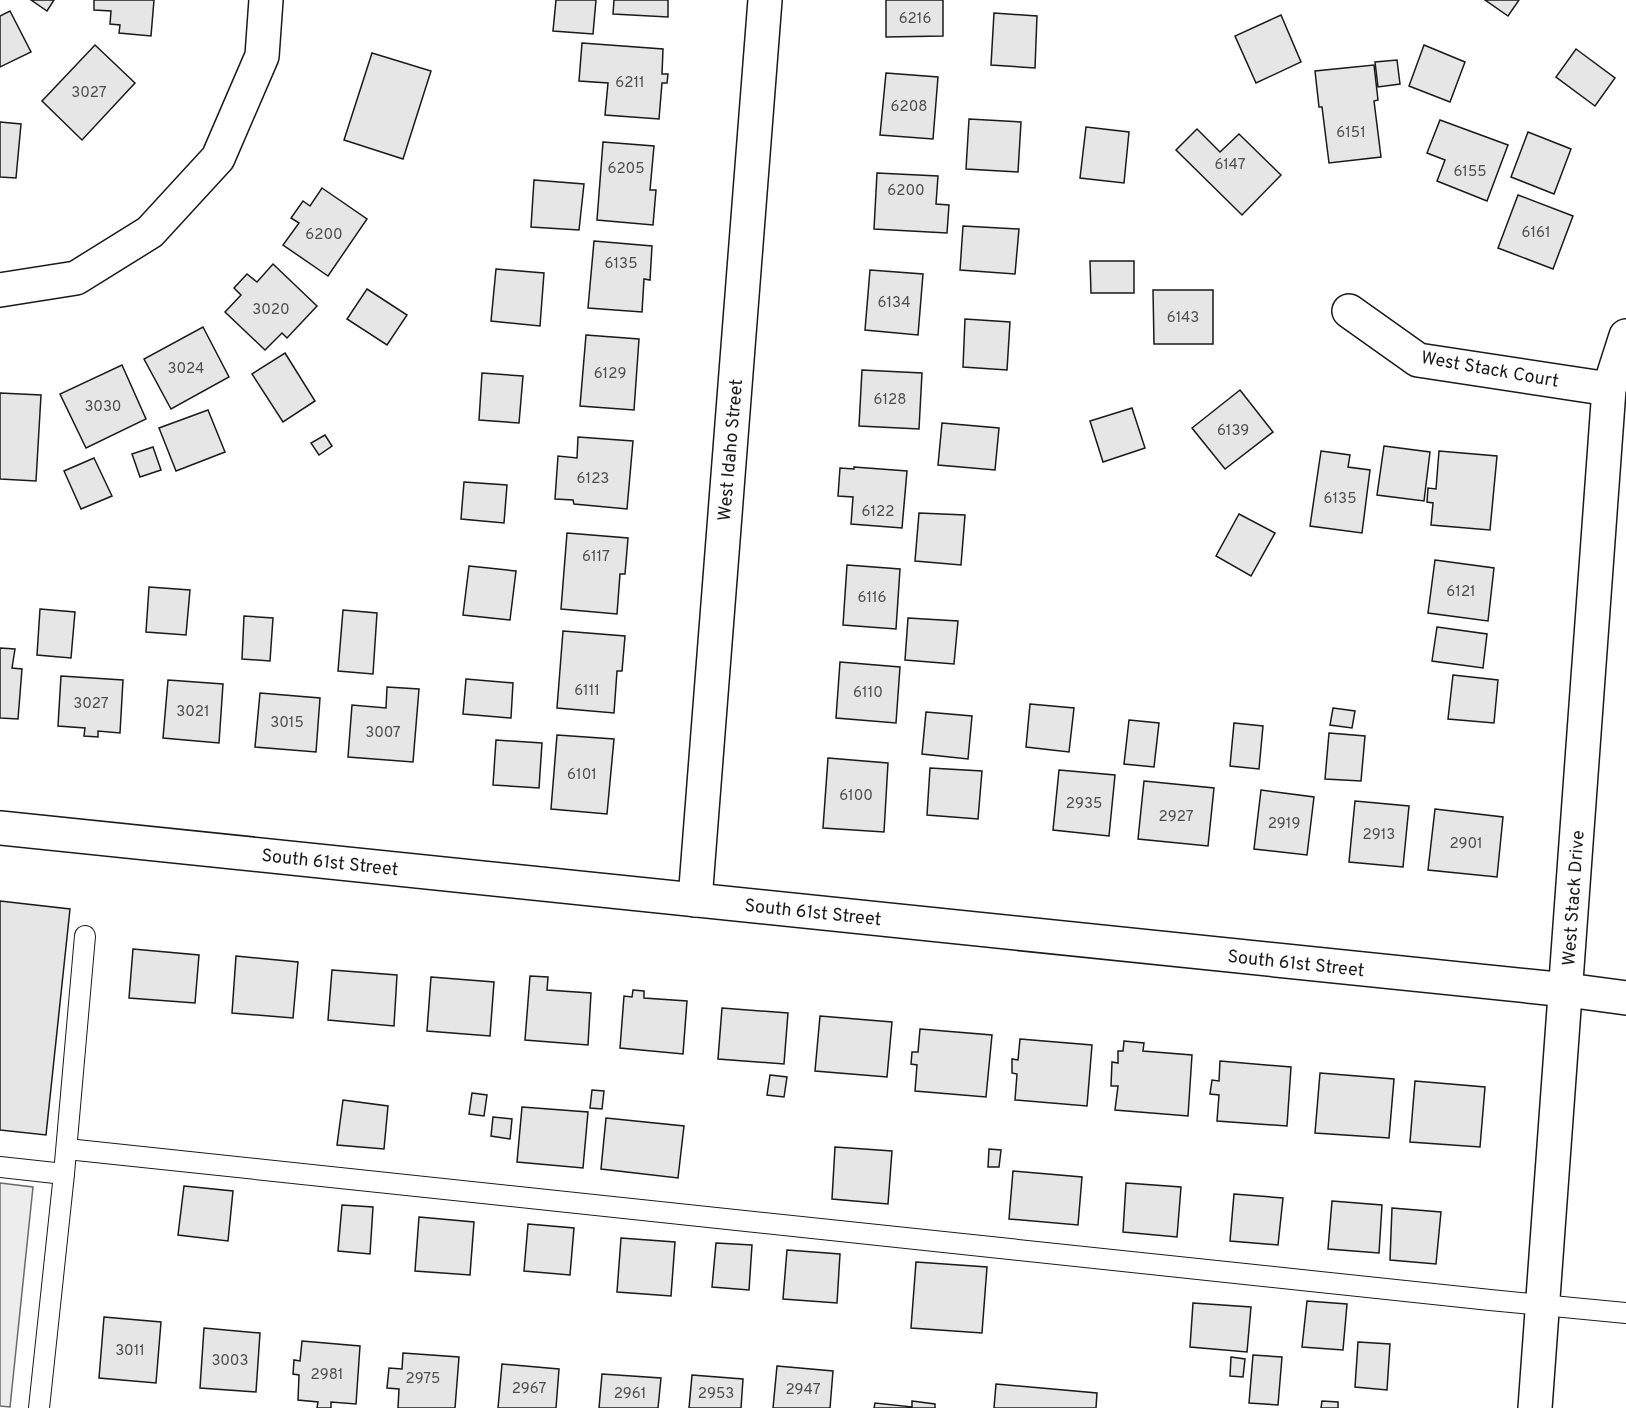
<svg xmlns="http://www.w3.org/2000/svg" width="1626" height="1408" viewBox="0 0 1626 1408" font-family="Overpass,sans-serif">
<rect width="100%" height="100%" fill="#fff"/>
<polygon fill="#ededed" stroke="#6a6a6a" stroke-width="1.5" points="0,1183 33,1187 10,1407 0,1406"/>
<g fill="#e6e6e6" stroke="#1a1a1a" stroke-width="1.5">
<polygon points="31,0 54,0 47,11"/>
<polygon points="94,0 154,0 151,36 119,33 120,25 110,24 111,11 94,10"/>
<polygon points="556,0 596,0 593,34 553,31"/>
<polygon points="614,0 668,0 668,17 613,14"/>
<polygon points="886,0 943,0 943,36 886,37"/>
<polygon points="1485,0 1519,0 1508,16"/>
<polygon points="10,11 31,52 0,67 0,16"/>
<polygon points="994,13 1037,16 1035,68 991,65"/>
<polygon points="1281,15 1301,62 1256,83 1235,36"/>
<polygon points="582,43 663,49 662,74 668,74 667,83 662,83 659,119 605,115 608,83 579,81"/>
<polygon points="95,45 135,83 82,140 42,101"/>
<polygon points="1424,45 1465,62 1450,102 1409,86"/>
<polygon points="1576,49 1615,78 1595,106 1556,77"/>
<polygon points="372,53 431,71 403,159 344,140"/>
<polygon points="1397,60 1400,84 1378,87 1375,62"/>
<polygon points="1374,65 1378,100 1374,101 1381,157 1329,163 1322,107 1319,107 1315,71"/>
<polygon points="886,73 938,77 933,139 880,135"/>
<polygon points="969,119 1021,122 1018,172 966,169"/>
<polygon points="1440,120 1508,145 1487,201 1437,181 1445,160 1427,153"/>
<polygon points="0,122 21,124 16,178 0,177"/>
<polygon points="1086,127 1129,132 1124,183 1080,178"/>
<polygon points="1197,129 1220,152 1239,134 1281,175 1242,215 1176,150"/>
<polygon points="1528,132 1571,149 1554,194 1511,177"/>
<polygon points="603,142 654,146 650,190 656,190 653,225 597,220"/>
<polygon points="877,173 938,176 936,204 949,205 947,233 874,229"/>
<polygon points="534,180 584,184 579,230 531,227"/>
<polygon points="322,188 367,219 328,276 283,245 299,223 291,218 303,201 310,206"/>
<polygon points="1518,195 1573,216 1553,269 1498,248"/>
<polygon points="963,226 1019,229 1015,274 960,270"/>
<polygon points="594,241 652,246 650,280 644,279 642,312 588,308"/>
<polygon points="1090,261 1134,261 1134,293 1091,293"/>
<polygon points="273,264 317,306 287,338 282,333 265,350 225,312 241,295 234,288 247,274 257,282"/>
<polygon points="496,269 544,273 540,326 491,321"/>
<polygon points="870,270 923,274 918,335 865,330"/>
<polygon points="367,289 407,315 387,345 347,319"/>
<polygon points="1153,290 1213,290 1213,344 1154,344"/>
<polygon points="965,319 1010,322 1007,370 963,367"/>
<polygon points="203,327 229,377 171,409 144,359"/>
<polygon points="586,335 639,339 634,410 580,406"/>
<polygon points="285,353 315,401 283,422 252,374"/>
<polygon points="122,365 146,419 86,448 60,394"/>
<polygon points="862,370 922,373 919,429 859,426"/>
<polygon points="482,373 523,376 519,423 479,420"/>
<polygon points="1240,390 1273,432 1225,469 1192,428"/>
<polygon points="0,393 41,395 36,481 0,479"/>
<polygon points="1132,408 1145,448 1103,462 1090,421"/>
<polygon points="208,410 225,452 176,471 159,428"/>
<polygon points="942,423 999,428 995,470 938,465"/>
<polygon points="325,435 332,446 319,455 311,443"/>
<polygon points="578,437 633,441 627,509 574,504 573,500 555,499 558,456 577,458"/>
<polygon points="1384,446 1430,452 1424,501 1377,495"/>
<polygon points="153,447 161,470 140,477 132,454"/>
<polygon points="1321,451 1350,455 1348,467 1370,470 1362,533 1310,526"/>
<polygon points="1439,451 1497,456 1490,530 1431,525 1433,503 1427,502 1428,488 1436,489"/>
<polygon points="94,458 112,496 81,509 64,471"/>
<polygon points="854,467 907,471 902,528 851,524 853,497 838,496 840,468 854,469"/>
<polygon points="464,482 507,485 504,523 461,519"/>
<polygon points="919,513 965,515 961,565 915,561"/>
<polygon points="1239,514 1275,533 1251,576 1216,556"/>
<polygon points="567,533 628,538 625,574 620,574 617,614 561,609"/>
<polygon points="1435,560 1494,568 1488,621 1428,613"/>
<polygon points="847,565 900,569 896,629 843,625"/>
<polygon points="469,566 516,571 510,620 463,615"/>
<polygon points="149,587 190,590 186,635 146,632"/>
<polygon points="40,609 75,612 71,658 37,655"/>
<polygon points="343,610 377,613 373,674 338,671"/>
<polygon points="244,616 273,618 270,661 242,659"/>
<polygon points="908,618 958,621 954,664 905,660"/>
<polygon points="1437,627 1487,634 1483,668 1432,661"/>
<polygon points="563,631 625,636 622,671 617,671 614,713 557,708"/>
<polygon points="0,648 15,649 12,668 22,669 18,719 0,718"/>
<polygon points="840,662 900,667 896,723 836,718"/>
<polygon points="1453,675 1498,680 1494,723 1448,719"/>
<polygon points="61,676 123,680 120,733 98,731 98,737 84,736 85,728 58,726"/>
<polygon points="466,679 513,683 511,718 463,714"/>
<polygon points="168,680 223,684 219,743 163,738"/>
<polygon points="387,687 419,689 413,762 348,757 352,705 386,708"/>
<polygon points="260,693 320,698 316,752 255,747"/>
<polygon points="1030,704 1074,708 1069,752 1026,747"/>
<polygon points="1333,708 1355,711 1352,728 1330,725"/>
<polygon points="926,712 972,716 968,759 922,754"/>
<polygon points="1129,720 1159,723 1154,767 1124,764"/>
<polygon points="1234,723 1263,726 1259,769 1230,766"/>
<polygon points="1329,733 1365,736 1361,781 1325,779"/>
<polygon points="557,735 614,739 607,814 551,809"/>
<polygon points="496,740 542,743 539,788 493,785"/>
<polygon points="828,758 888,763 884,832 823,828"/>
<polygon points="930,768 982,771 978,819 927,815"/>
<polygon points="1059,770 1115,775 1109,836 1053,830"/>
<polygon points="1144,781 1214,788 1208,846 1138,839"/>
<polygon points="1261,790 1314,797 1307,855 1254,849"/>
<polygon points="1355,801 1409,806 1403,867 1349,862"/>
<polygon points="1435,809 1503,817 1497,877 1428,870"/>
<polygon points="0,901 70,909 46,1135 0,1130"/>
<polygon points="133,949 199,955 195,1003 129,998"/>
<polygon points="236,956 298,962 293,1018 232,1013"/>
<polygon points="332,970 397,975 394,1026 328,1020"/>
<polygon points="530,976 548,977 547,990 591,993 588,1045 525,1040"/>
<polygon points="431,977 494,982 490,1036 427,1031"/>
<polygon points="633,990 644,991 644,998 687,1001 683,1054 620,1048 624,996 632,997"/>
<polygon points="722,1008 788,1013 784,1064 718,1059"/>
<polygon points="820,1016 892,1022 887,1077 815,1071"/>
<polygon points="920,1029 992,1035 986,1097 915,1091 917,1065 911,1064 912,1052 918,1052"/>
<polygon points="1020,1039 1092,1045 1087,1106 1015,1100 1017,1074 1012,1073 1012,1059 1018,1060"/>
<polygon points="1124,1041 1144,1043 1143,1051 1192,1055 1188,1116 1115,1110 1118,1086 1111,1086 1112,1062 1118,1063 1118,1051 1123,1051"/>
<polygon points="1220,1061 1291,1067 1287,1126 1217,1121 1219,1095 1210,1094 1212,1080 1219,1081"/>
<polygon points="1320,1073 1394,1079 1389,1138 1315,1133"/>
<polygon points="770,1075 787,1077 784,1097 767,1095"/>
<polygon points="1415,1081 1485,1087 1480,1147 1410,1142"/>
<polygon points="592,1090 604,1091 602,1109 590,1108"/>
<polygon points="472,1093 487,1095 484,1116 469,1114"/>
<polygon points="343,1100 388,1106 384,1149 337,1145"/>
<polygon points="522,1107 588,1112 583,1168 517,1162"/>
<polygon points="493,1117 512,1119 510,1139 491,1136"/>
<polygon points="606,1118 684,1126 678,1178 601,1169"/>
<polygon points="835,1147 892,1151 888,1204 832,1199"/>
<polygon points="989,1149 1001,1150 999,1167 988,1167"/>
<polygon points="1013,1171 1082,1177 1078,1225 1009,1219"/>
<polygon points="1126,1183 1181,1187 1177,1237 1123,1232"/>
<polygon points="184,1186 233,1191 228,1241 178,1235"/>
<polygon points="1234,1194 1283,1198 1278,1245 1230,1241"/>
<polygon points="1332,1201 1382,1205 1379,1253 1328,1249"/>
<polygon points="342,1205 373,1207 370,1254 338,1251"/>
<polygon points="1392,1208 1441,1212 1436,1264 1390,1260"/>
<polygon points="419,1217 474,1222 470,1275 415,1271"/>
<polygon points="528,1224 574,1228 570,1275 524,1271"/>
<polygon points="621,1238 675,1242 671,1296 617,1292"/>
<polygon points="716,1243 752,1245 749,1290 712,1287"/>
<polygon points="787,1250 840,1254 837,1303 783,1299"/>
<polygon points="916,1262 987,1267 982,1333 911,1328"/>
<polygon points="1307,1301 1347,1304 1343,1350 1302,1347"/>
<polygon points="1193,1303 1251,1307 1247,1352 1190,1347"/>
<polygon points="104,1317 161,1322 156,1383 99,1378"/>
<polygon points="204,1328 260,1333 256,1392 200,1388"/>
<polygon points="302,1341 360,1346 356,1404 331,1402 331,1408 317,1408 318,1402 298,1400 299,1375 293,1374 294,1360 300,1361"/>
<polygon points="1358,1342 1390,1344 1387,1390 1355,1387"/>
<polygon points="403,1353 459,1357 455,1408 398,1408 399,1389 387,1388 389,1368 402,1369"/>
<polygon points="1253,1355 1282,1357 1278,1405 1249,1403"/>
<polygon points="1231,1357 1245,1359 1243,1377 1230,1376"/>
<polygon points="502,1364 559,1369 556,1408 498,1408"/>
<polygon points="777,1366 833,1371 830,1408 773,1408"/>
<polygon points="602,1374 661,1378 658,1408 599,1408"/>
<polygon points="692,1375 743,1379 741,1408 689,1408"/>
<polygon points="996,1384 1097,1393 1096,1408 994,1408"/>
<polygon points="912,1401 935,1404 935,1408 874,1408 875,1403 912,1407"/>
<polygon points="1322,1401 1338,1402 1338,1408 1321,1408"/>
</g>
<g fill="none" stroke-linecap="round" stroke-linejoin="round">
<g stroke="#1a1a1a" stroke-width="22">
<g id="lane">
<polyline points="67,1149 1490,1300 1626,1313"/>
<polyline points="0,1167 64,1174"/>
<polyline points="39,1408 64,1174 85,936"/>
</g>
</g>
<g stroke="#1a1a1a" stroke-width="36">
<g id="street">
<polyline points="0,290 76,278 150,232 218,158 262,56 266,0"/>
<polyline points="1349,311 1418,360 1609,389"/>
<polyline points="0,828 1567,990 1626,998"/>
<polyline points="695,900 765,0"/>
<polyline points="1535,1408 1609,389 1626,336"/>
</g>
</g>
<use href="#lane" stroke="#fff" stroke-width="20"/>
<use href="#street" stroke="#fff" stroke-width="33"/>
</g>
<g text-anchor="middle" stroke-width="4.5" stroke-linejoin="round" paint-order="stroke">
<g font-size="15" fill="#4d4d4d">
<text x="915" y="23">6216</text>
<text x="630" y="87">6211</text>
<text x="89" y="97">3027</text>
<text x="909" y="111">6208</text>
<text x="1351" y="137">6151</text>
<text x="1230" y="169">6147</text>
<text x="626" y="173">6205</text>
<text x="1470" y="176">6155</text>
<text x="906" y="195">6200</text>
<text x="1536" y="237">6161</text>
<text x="324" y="239">6200</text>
<text x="621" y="268">6135</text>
<text x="894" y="307">6134</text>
<text x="271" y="314">3020</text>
<text x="1183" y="322">6143</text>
<text x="186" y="373">3024</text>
<text x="610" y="378">6129</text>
<text x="890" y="404">6128</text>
<text x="103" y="411">3030</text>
<text x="1233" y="435">6139</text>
<text x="593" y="483">6123</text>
<text x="1340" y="503">6135</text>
<text x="878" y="516">6122</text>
<text x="596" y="561">6117</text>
<text x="1461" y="596">6121</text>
<text x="872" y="602">6116</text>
<text x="587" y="695">6111</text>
<text x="868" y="697">6110</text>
<text x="91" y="708">3027</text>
<text x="193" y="716">3021</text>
<text x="287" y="727">3015</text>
<text x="383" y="737">3007</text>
<text x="582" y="779">6101</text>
<text x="856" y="800">6100</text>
<text x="1084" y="808">2935</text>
<text x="1176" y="821">2927</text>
<text x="1284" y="828">2919</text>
<text x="1379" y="839">2913</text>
<text x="1466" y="848">2901</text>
<text x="130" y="1355">3011</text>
<text x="230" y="1365">3003</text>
<text x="327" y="1379">2981</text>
<text x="423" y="1383">2975</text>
<text x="529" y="1393">2967</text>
<text x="803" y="1394">2947</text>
<text x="630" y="1398">2961</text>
<text x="716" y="1398">2953</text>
</g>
<g font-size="18" fill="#1a1a1a" stroke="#fff">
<text transform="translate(1490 369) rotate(10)" y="6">West Stack Court</text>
<text transform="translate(730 450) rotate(-85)" y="6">West Idaho Street</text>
<text transform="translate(330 862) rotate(6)" y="6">South 61st Street</text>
<text transform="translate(1573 898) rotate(-86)" y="6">West Stack Drive</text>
<text transform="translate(813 912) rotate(6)" y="6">South 61st Street</text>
<text transform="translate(1296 963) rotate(6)" y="6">South 61st Street</text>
</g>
</g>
</svg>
